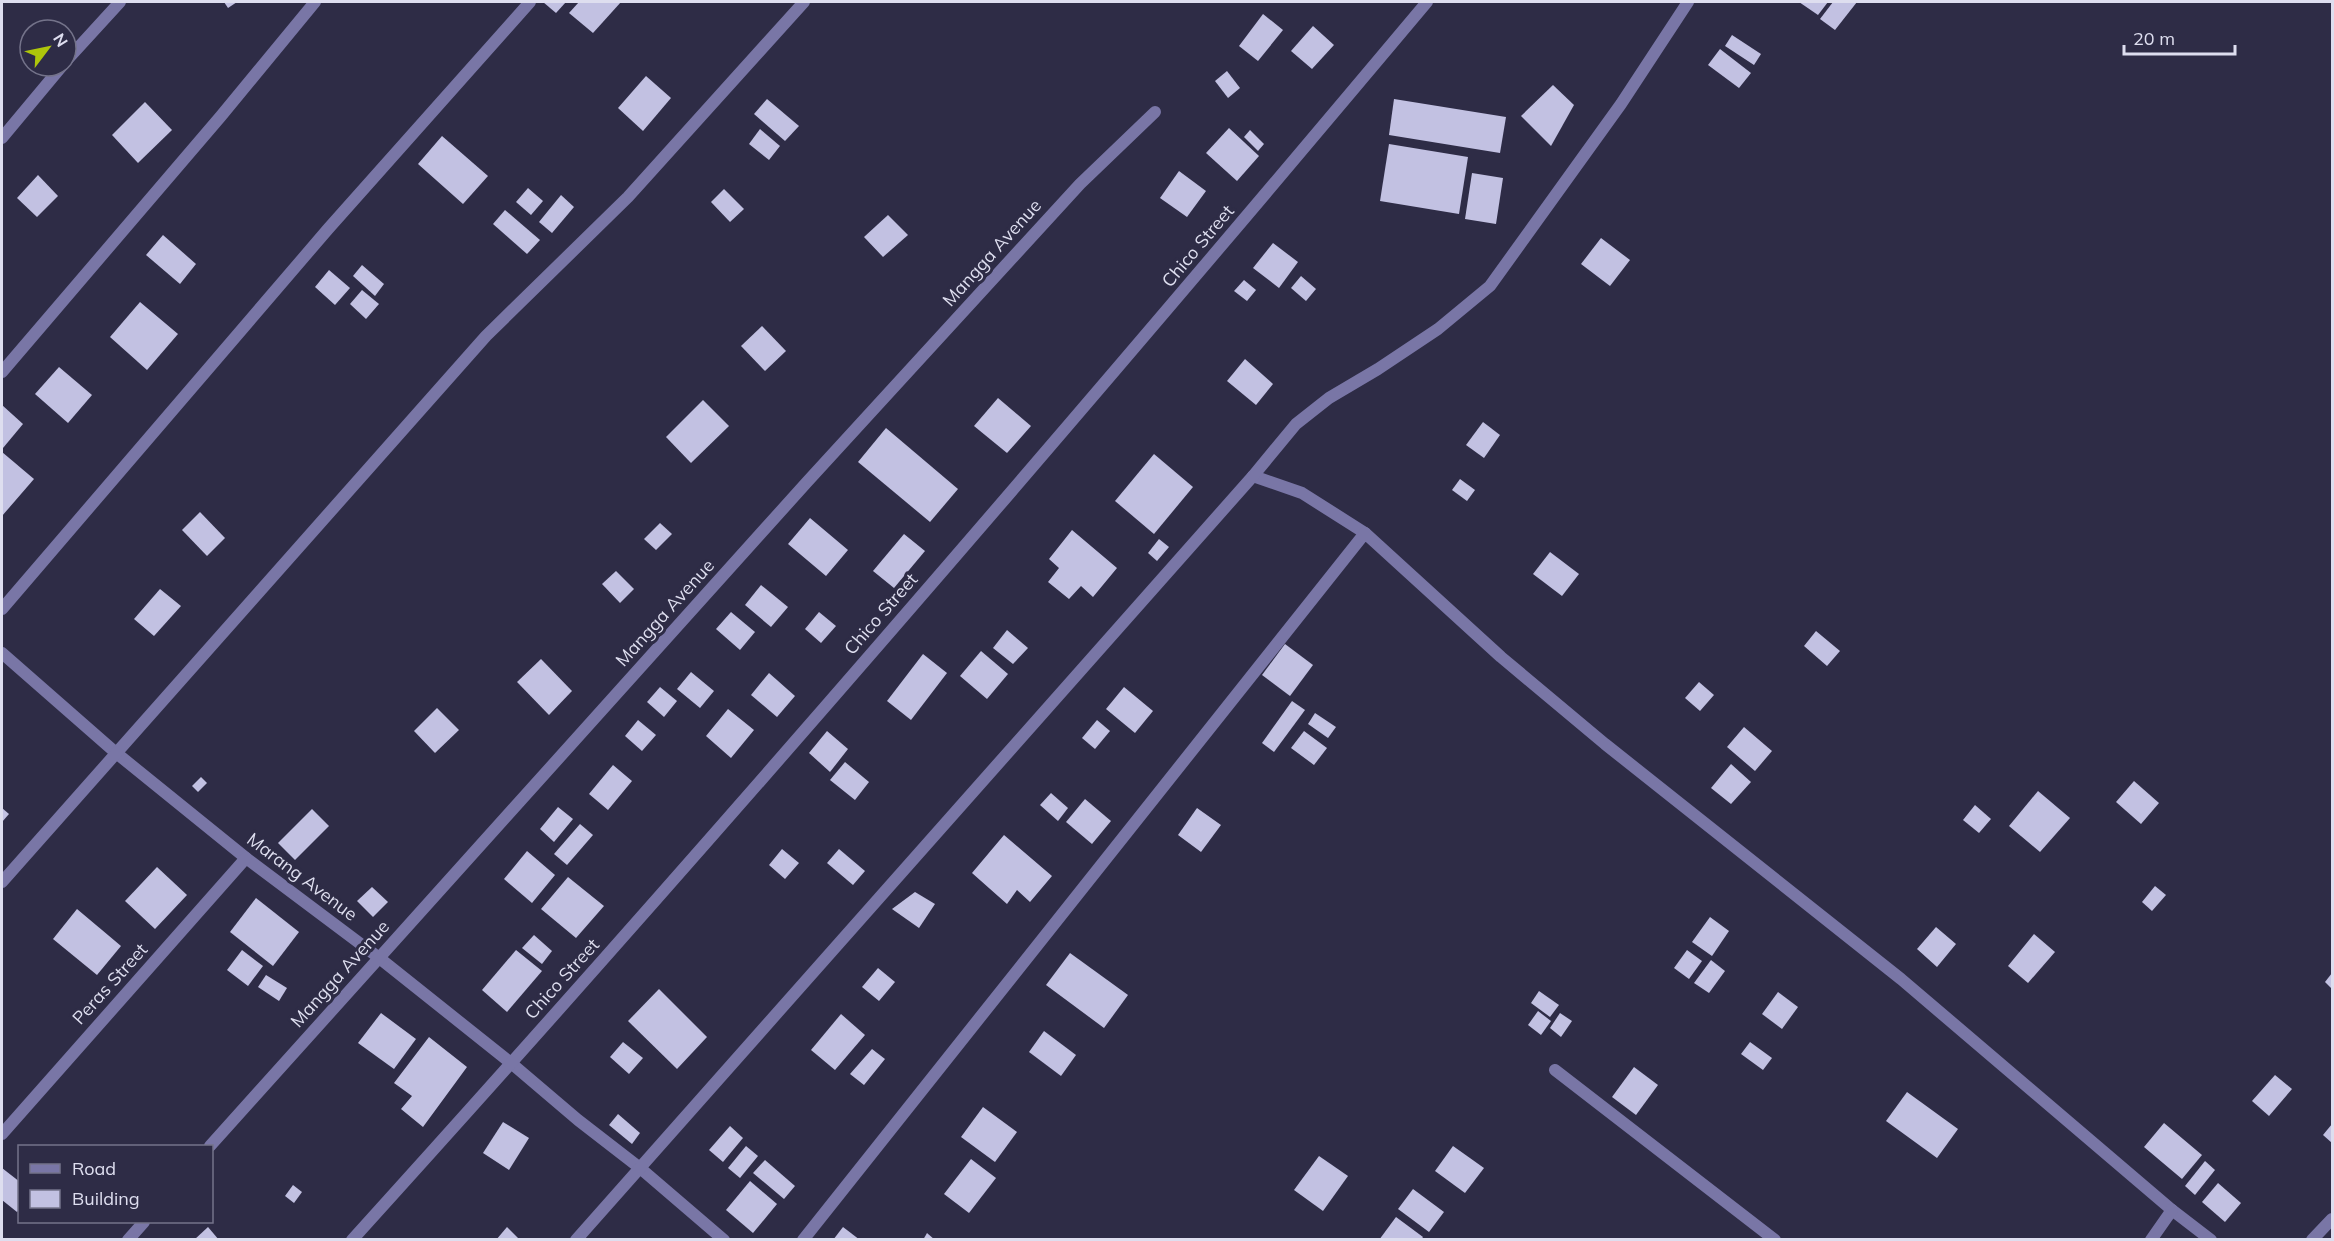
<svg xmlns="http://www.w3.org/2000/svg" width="2334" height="1241" viewBox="0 0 2334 1241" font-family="Mulish,sans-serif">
<rect width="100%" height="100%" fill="#2e2c46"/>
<g fill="#c2c1e2">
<polygon points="224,2 237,2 228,8"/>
<polygon points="543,2 566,2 556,13"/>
<polygon points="579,2 621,2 593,33 569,13"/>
<polygon points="1799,2 1828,2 1818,15"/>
<polygon points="1833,2 1857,2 1835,30 1820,19"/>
<polygon points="1263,14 1283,30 1258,61 1239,46"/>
<polygon points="1313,26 1334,45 1312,69 1291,51"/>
<polygon points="1732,35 1761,54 1754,65 1725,46"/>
<polygon points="1720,49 1751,73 1739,88 1708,65"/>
<polygon points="1227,71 1240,88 1228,98 1215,81"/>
<polygon points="646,76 671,98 643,131 618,108"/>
<polygon points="1553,85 1574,105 1551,146 1521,116"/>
<polygon points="767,99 799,126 785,141 754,114"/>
<polygon points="1394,99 1506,117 1500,153 1389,135"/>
<polygon points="145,102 172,130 138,163 112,135"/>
<polygon points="1229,128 1259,156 1237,181 1206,153"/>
<polygon points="760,129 780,146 769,160 749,144"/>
<polygon points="1250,130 1264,144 1258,151 1244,137"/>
<polygon points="442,136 488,176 463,204 418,164"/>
<polygon points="1389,144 1468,157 1459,214 1380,201"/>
<polygon points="1179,171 1206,191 1187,217 1160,198"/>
<polygon points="1472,173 1503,178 1496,224 1465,219"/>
<polygon points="38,175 58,196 37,217 17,198"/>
<polygon points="528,188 543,201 531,215 516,202"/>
<polygon points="724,189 744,209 730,222 711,202"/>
<polygon points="561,195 574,207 552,233 539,222"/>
<polygon points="505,210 540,240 527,254 493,224"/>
<polygon points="888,215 908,235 883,257 864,237"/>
<polygon points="163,235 196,264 180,284 146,255"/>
<polygon points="1601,238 1630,260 1610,286 1581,264"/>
<polygon points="1273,243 1298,262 1279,288 1253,268"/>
<polygon points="362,265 384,284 375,296 353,276"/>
<polygon points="329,270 350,288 335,305 315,287"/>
<polygon points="1301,276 1316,289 1306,301 1291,288"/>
<polygon points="1244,280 1256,290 1247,301 1234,291"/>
<polygon points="362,290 379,304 366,319 350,304"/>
<polygon points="140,302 178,334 147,370 110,337"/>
<polygon points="762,326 786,351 765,371 741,346"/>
<polygon points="1245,359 1273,384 1256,405 1227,381"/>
<polygon points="59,367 92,395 68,423 35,394"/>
<polygon points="998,398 1031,426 1007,453 974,426"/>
<polygon points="703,400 729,426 691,463 666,437"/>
<polygon points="2,405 23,424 3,448 2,446"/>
<polygon points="1483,422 1500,435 1484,458 1466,445"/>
<polygon points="886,428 958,489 930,522 858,462"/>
<polygon points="2,452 34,479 2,516"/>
<polygon points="1154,454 1193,487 1154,534 1115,501"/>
<polygon points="1460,479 1475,490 1467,501 1452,490"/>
<polygon points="200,512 225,538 207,556 182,530"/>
<polygon points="810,518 848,550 826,576 788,544"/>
<polygon points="660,523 672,534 656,550 644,539"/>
<polygon points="1072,530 1117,568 1093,597 1081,586 1069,599 1048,582 1059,568 1049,559"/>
<polygon points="904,534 925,551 894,588 873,571"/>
<polygon points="1159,539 1169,547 1157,561 1148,553"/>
<polygon points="1550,552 1579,574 1562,596 1533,574"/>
<polygon points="616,571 634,589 620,603 602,584"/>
<polygon points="761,585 788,607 771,627 745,605"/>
<polygon points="160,589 181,606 154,636 134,619"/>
<polygon points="731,612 755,632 740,650 716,629"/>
<polygon points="819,612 836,626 821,643 805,629"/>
<polygon points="1007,630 1028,648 1013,664 993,648"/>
<polygon points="1816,631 1840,651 1827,666 1804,646"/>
<polygon points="1285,644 1313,665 1290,696 1262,675"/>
<polygon points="981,651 1008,674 987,699 960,676"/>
<polygon points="923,654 947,673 911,720 887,701"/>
<polygon points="541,659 572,691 549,715 517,682"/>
<polygon points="691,672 714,691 700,708 677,689"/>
<polygon points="769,673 795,696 777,717 751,695"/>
<polygon points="1699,682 1714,695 1700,711 1685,698"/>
<polygon points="660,687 677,701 664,717 647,702"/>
<polygon points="1124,687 1153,711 1135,733 1106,709"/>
<polygon points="1292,701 1305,710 1274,752 1262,743"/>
<polygon points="437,708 459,730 435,753 414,731"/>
<polygon points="728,709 754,730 731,758 706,736"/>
<polygon points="1315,713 1336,727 1328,738 1308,724"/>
<polygon points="638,720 656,735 642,751 625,736"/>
<polygon points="1097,720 1110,731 1095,749 1082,738"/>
<polygon points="1744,727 1772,751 1755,771 1727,747"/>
<polygon points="827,731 848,749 830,772 809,753"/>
<polygon points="1304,731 1327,748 1314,765 1291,748"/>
<polygon points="845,762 869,782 855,800 830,780"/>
<polygon points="1731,764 1751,782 1731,804 1711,788"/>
<polygon points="613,765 632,781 608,810 589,794"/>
<polygon points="201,777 207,783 198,792 192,786"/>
<polygon points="2134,781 2159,803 2141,824 2116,802"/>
<polygon points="2038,791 2070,818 2040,852 2009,826"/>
<polygon points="1051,793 1068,808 1058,821 1040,805"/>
<polygon points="1085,799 1111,821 1092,844 1066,822"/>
<polygon points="1975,805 1991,819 1979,833 1963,820"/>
<polygon points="558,807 573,819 554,842 540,829"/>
<polygon points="2,808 9,814 2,822"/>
<polygon points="1197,808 1221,825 1201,852 1178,835"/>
<polygon points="312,809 329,826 295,860 278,843"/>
<polygon points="580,824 593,835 567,865 554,854"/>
<polygon points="1004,835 1052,876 1030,902 1017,890 1007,904 972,873"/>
<polygon points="782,849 799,863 785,879 769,865"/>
<polygon points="839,849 865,871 853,885 827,863"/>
<polygon points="527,851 555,875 532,903 504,879"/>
<polygon points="157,867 187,895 155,929 125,901"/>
<polygon points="568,877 604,906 576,938 541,909"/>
<polygon points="2155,886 2166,895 2152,911 2142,902"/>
<polygon points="372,887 388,902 373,917 357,901"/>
<polygon points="915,892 935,904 919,928 892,909"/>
<polygon points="256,898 299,932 273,966 230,932"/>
<polygon points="77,909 121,946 97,975 53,939"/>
<polygon points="1710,917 1729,931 1712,956 1692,942"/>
<polygon points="1936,927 1956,944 1937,967 1917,949"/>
<polygon points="2034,934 2055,952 2028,983 2008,966"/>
<polygon points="534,935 552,951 542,964 522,948"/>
<polygon points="242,950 263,966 248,986 227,970"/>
<polygon points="516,950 542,971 507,1012 482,990"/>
<polygon points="1687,950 1702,961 1689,979 1674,968"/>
<polygon points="1070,953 1128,995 1104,1028 1046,985"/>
<polygon points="1711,960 1725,971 1709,993 1694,983"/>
<polygon points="878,968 895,982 879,1001 862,987"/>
<polygon points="2332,973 2332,989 2325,982"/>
<polygon points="266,975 287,988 279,1001 258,987"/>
<polygon points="659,989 707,1037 677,1069 628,1021"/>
<polygon points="1539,991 1559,1005 1550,1017 1531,1003"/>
<polygon points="1778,992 1798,1007 1782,1029 1762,1014"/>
<polygon points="1538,1011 1551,1021 1541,1035 1528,1025"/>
<polygon points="381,1013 416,1039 394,1069 358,1043"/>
<polygon points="1560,1013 1572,1021 1561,1037 1550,1028"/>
<polygon points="841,1014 865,1035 835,1070 811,1050"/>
<polygon points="1044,1031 1076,1055 1061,1076 1029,1052"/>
<polygon points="429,1037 467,1067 423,1127 401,1109 412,1096 394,1083"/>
<polygon points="623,1042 643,1058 629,1074 610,1057"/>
<polygon points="1750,1042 1772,1058 1763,1070 1741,1054"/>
<polygon points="872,1049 885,1059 864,1085 850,1074"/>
<polygon points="1634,1067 1658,1085 1636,1115 1612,1097"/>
<polygon points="2275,1075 2292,1089 2269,1116 2252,1101"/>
<polygon points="1907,1092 1958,1129 1937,1158 1886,1121"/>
<polygon points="983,1107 1017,1132 995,1162 961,1137"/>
<polygon points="618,1114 640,1133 632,1144 609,1125"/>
<polygon points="503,1122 529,1138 509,1170 483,1153"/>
<polygon points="2164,1123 2202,1155 2182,1179 2144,1147"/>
<polygon points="2332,1124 2332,1143 2323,1135"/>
<polygon points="730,1126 743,1138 723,1162 709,1150"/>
<polygon points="746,1146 758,1156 740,1178 728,1168"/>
<polygon points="1453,1146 1484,1168 1465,1193 1435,1171"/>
<polygon points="1319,1156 1348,1176 1323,1211 1294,1190"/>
<polygon points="971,1159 996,1178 969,1213 944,1194"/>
<polygon points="765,1160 795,1186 784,1199 753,1173"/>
<polygon points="2205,1161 2215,1170 2195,1195 2185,1186"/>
<polygon points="2,1168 20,1182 20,1209 17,1212 2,1200"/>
<polygon points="750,1181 777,1204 753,1233 726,1210"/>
<polygon points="2218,1183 2241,1203 2225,1222 2202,1202"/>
<polygon points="293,1185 302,1192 294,1203 285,1196"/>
<polygon points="1413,1189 1444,1212 1429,1232 1398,1209"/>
<polygon points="1396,1217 1423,1237 1421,1240 1379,1240"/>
<polygon points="208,1227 219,1240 194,1240"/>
<polygon points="507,1227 520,1240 496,1240"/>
<polygon points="843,1227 860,1240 833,1240"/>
<polygon points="927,1233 935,1240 923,1240"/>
</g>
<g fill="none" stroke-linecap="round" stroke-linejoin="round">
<g stroke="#7976a6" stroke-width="12">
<polyline points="66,61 120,2"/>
<polyline points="2,138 62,66"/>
<polyline points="2,372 221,116 315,2"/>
<polyline points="1253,476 1302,493 1365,533"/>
<polyline points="2,609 328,229 530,2"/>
<polyline points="2,653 115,752 246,858 378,957 511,1063 578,1120 640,1168 724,1240"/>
<polyline points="2,882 486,336 628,197 804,2"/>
<polyline points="1555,1070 1775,1240"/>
<polyline points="2,1134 246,858"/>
<polyline points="210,1146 807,482 1080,184 1155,112"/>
<polyline points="128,1240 144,1222"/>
<path d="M352,1240C719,835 1076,420 1427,2"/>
<polyline points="576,1240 1253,476 1296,424 1329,398 1378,369 1438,329 1490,286 1621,104 1688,2"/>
<polyline points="803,1240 1365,533 1501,657 1605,744 1901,979 2172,1210 2211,1240"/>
<polyline points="2151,1240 2172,1210"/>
<polyline points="2312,1240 2332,1219"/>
</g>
</g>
<g text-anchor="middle" stroke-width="6" stroke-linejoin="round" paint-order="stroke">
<g font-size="18" fill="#dedeef" stroke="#2e2c46">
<text transform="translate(1198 246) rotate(-50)" y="6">Chico Street</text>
<text transform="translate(992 253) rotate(-48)" y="6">Mangga Avenue</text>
<text transform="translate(665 613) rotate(-48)" y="6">Mangga Avenue</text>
<text transform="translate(881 614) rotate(-49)" y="6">Chico Street</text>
<text transform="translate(302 877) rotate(37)" y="6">Marang Avenue</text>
<text transform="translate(340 974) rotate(-48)" y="6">Mangga Avenue</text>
<text transform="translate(562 979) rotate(-48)" y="6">Chico Street</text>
<text transform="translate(110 984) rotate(-48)" y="6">Peras Street</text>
</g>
</g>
<rect width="2334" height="1241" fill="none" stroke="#dedeef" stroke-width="6"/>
<rect x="18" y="1145" width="195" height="78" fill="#2e2c46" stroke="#74738a" stroke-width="1.5"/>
<rect x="30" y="1164" width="30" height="9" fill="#7976a6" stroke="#74738a" stroke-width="1.5"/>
<text x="72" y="1175" font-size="18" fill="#dedeef">Road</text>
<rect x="30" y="1190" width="30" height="18" fill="#c2c1e2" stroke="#74738a" stroke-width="1.5"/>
<text x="72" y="1205" font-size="18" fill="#dedeef">Building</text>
<g transform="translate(48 48) rotate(58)"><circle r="28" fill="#2e2c46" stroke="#74738a" stroke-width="1.5"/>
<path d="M0-4.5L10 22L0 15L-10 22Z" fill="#aec60b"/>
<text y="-9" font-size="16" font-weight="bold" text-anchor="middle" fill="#dedeef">N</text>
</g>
<path d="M2124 45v9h111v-9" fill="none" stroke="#dedeef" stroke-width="3"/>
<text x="2133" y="45" font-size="18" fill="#dedeef" stroke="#2e2c46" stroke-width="4.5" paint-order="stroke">20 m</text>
</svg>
